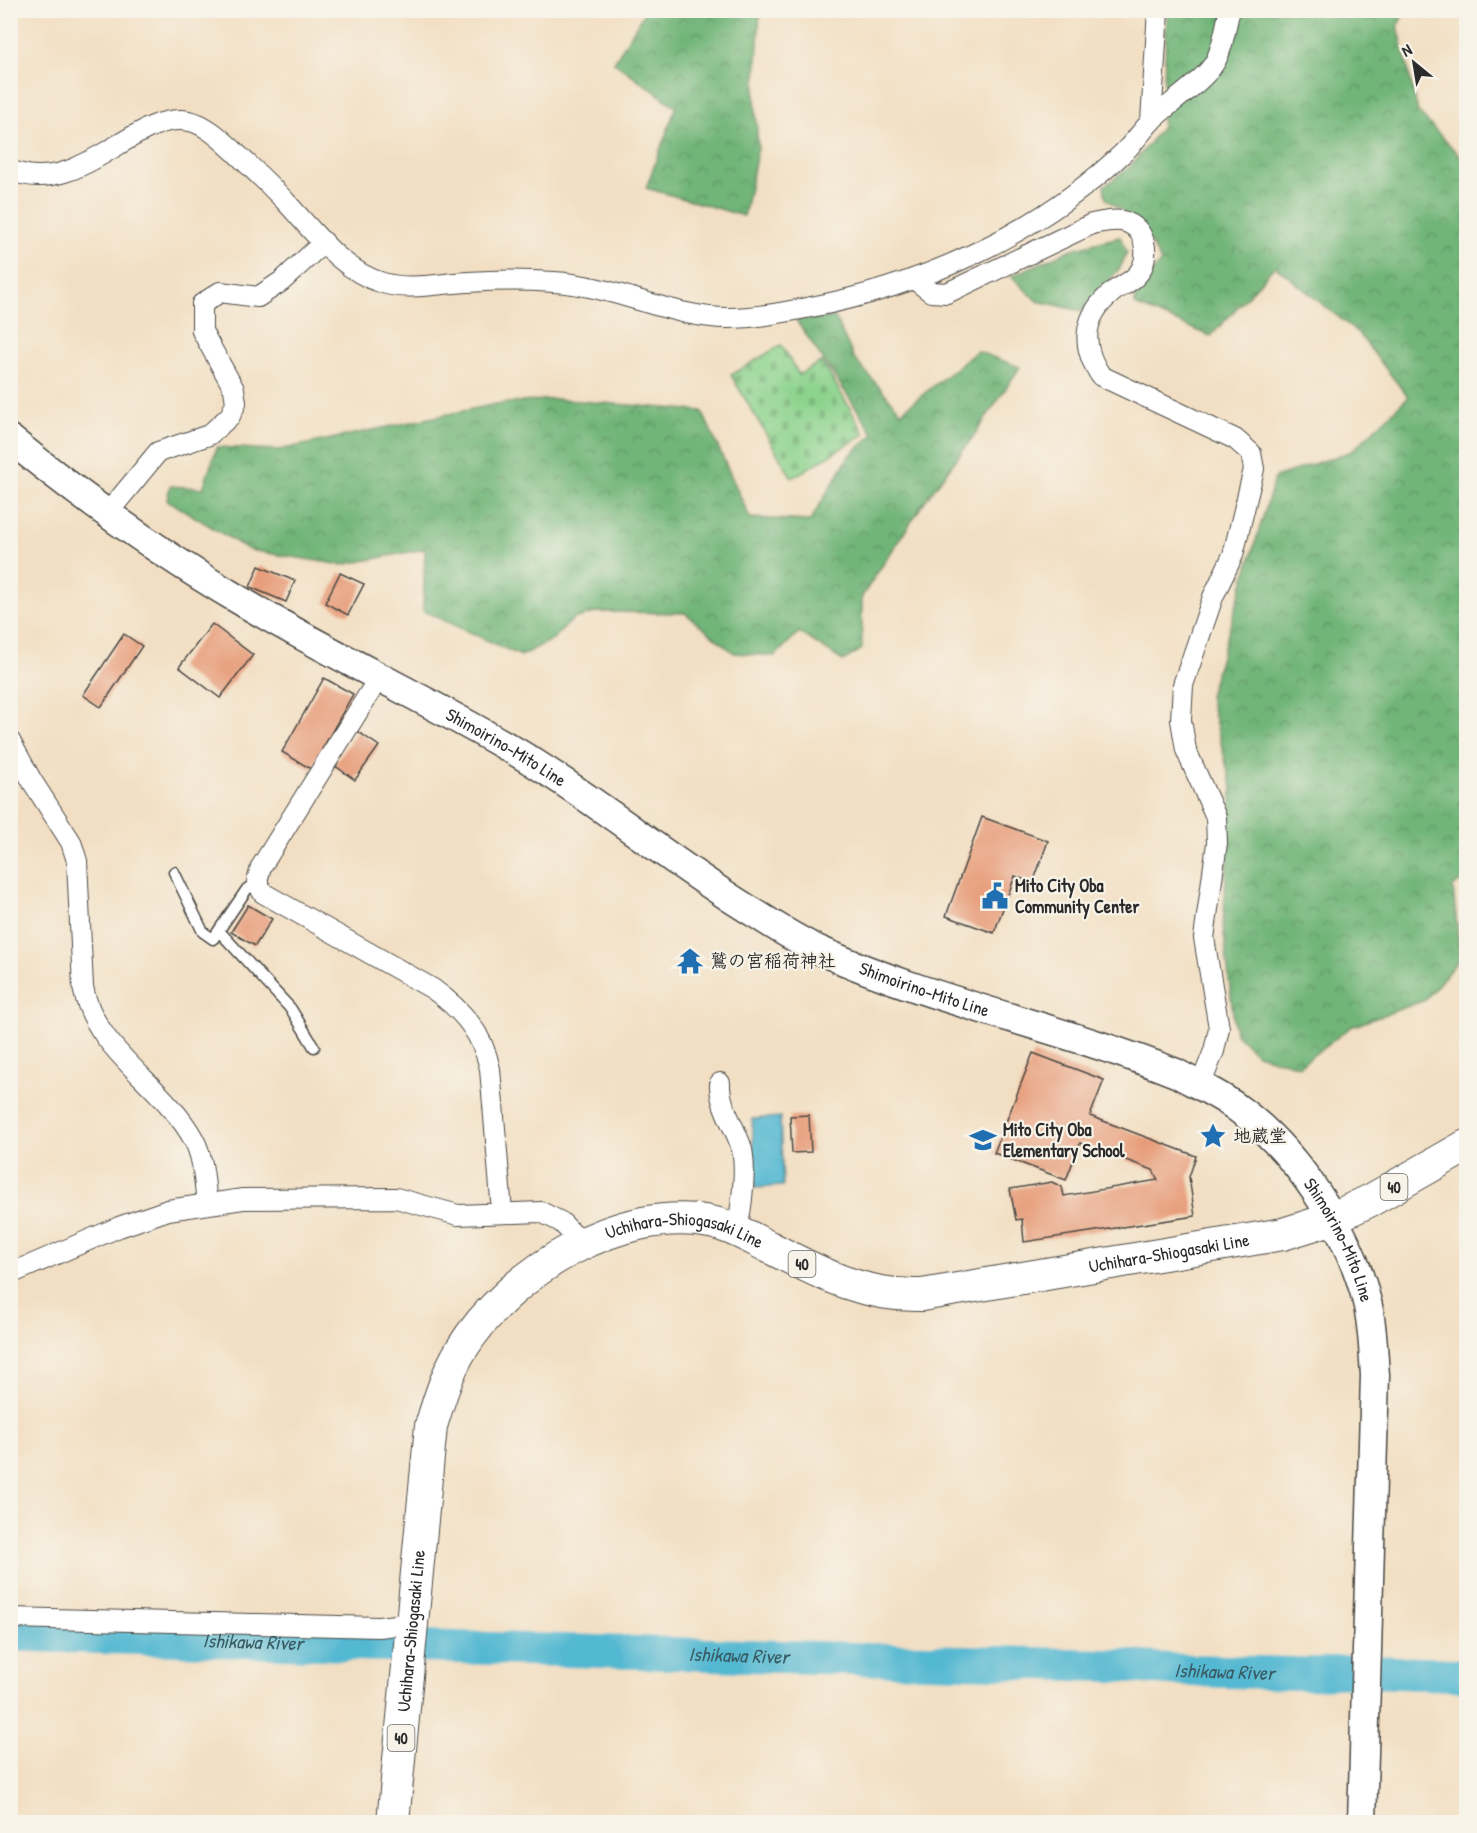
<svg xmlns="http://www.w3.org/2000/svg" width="1477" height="1833" viewBox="0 0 1477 1833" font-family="'Patrick Hand','Klee One',sans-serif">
<defs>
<pattern id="forest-crowns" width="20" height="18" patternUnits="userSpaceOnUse" patternTransform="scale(1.5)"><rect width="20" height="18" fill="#71b578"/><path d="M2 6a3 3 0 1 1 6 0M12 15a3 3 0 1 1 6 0" fill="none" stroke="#5d9363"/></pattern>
<pattern id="cemetery-stones" width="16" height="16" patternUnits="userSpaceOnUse" patternTransform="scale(1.5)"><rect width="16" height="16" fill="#8cd38d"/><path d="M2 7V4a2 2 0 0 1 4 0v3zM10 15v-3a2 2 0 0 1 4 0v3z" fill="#79b57a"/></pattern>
</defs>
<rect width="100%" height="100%" fill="#f7f3e8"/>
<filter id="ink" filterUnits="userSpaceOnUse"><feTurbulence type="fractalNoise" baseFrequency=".0167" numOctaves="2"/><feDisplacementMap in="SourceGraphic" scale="12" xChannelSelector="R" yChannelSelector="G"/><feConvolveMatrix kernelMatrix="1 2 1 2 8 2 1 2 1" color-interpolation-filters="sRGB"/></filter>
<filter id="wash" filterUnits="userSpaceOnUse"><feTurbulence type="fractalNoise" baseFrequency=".008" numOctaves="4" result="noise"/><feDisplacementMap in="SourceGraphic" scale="24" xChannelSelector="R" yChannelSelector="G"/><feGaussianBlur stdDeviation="1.35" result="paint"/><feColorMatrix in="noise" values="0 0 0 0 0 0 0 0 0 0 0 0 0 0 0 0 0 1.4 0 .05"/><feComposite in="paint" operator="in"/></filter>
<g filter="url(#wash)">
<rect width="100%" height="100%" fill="#f2dfc3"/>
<g fill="url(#forest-crowns)" stroke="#4e7052" stroke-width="1.5">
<polygon points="646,10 760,11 755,95 758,148 744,216 646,188 676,107 614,62"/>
<path d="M1167,11H1405L1398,26L1418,112L1466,162V877L1453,887L1460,958L1425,1000L1351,1027L1299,1066L1257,1054L1235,1033L1223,925L1232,787L1209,696L1275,477L1352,451L1408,397L1358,333L1275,266L1211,336L1135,305L1136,290L1161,262C1146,230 1135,219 1106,199L1104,186L1130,167L1162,127Z"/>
<polygon points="1120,237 1127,252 1120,268 1082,311 1037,301 1011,276 1072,249"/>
<polygon points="835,317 854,358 901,412 977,351 1020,367 973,437 927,498 862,596 862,649 843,661 799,632 775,656 734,653 685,613 599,612 573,619 553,639 521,656 423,611 425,549 342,565 249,550 167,500 170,486 203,488 217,447 279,450 496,404 555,399 702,411 750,518 810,521 849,456 874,434 796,320"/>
</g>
<polygon fill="url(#cemetery-stones)" stroke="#5c7f5c" stroke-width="1.5" points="781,345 799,375 822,361 865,434 792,478 731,375"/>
<polygon fill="#53b8d1" stroke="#3f727e" stroke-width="1.5" points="780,1117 783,1186 755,1188 752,1119"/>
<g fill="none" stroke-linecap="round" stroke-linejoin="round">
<path stroke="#53b8d1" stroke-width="33" id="s1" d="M10,1635L1123,1666L1174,1670L1311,1674L1355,1671L1466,1675"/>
</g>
<g id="blocks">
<g fill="#e79d7a">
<polygon points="259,566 295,581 286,602 250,587"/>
<polygon points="340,573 364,584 348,615 325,603"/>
<polygon points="212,624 253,655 220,698 179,667"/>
<polygon points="124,634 142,646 101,707 83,695"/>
<polygon points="324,678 353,694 311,769 282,752"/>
<polygon points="357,731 379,746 355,780 334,765"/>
<polygon points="982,817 1048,841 1033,883 1015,876 994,933 946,916"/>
<polygon points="248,905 272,919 255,946 231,932"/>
<polygon points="1033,1053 1104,1080 1090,1116 1196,1156 1189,1177 1195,1216 1024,1242 1022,1219 1016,1220 1010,1189 1052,1182 1062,1187 1064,1196 1158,1180 1153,1170 1080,1143 1066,1180 994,1153"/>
<polygon points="809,1115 811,1152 792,1153 790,1116"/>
</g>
</g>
</g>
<g filter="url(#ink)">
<use href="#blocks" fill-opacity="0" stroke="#494642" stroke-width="1.5"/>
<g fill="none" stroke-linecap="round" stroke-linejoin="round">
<g stroke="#494642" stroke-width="13">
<g id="service">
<polyline points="174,872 203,932 213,939 247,889 257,882"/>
<polyline points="220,932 291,1009 314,1047"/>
</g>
</g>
<g stroke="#494642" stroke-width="22">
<g id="minor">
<polyline points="1151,121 1158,10"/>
<path d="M10,170C79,200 135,110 189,121C206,124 223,141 235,152C253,169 270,185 286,202C314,232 343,272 383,283C410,291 441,283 468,282C497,280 526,280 554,282C613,285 672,318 728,318C754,318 780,313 806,308C920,287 1036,235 1122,154C1134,143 1143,129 1155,117C1170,103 1203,81 1213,65C1223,51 1225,27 1230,10"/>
<path d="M914,279L931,292L947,293L1092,224C1103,222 1117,218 1128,223C1148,231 1150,261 1137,275C1131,282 1121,286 1114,291C1084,314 1079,344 1101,376L1235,439L1251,453L1254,469L1233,555L1213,597L1183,685L1181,720L1186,750L1216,817L1217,843L1204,938L1219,1028L1214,1051L1200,1086"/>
<polyline points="106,515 158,452 209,435 230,416 236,403 234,389 202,331 202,304 220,292 258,297 282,281 324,242"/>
<path d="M380,676L261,867L257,882L263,893L433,989C463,1011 482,1032 490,1069L502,1212"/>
<path d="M10,741L32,781L71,842L77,861L83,987C95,1052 164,1084 194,1140C204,1159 204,1182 207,1203"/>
<path d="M720,1083C719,1105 734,1125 741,1146C747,1165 742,1211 736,1230"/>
<polyline points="10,1274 119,1227 168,1210 243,1199 396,1198 458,1215 541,1212 561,1222 583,1244"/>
<polyline points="10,1618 379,1627 412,1623"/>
</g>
</g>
<g stroke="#494642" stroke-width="31">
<g id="secondary">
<path id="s2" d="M10,439C84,499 159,553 241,601C333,656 431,701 523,756C604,805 676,866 756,914C777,927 798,941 821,951C935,1002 1060,1027 1176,1073C1196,1084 1217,1093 1236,1107C1295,1149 1350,1231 1367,1302C1373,1326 1373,1350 1375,1375L1362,1822"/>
</g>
</g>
<g stroke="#494642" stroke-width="34">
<g id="primary">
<path id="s3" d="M393,1822L431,1426C439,1400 447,1373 461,1350C509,1272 622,1202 715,1223C734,1228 751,1238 769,1247C819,1273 864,1297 922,1295L1283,1234L1331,1219L1373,1199L1466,1146"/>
</g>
</g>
<use href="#service" stroke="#fff" stroke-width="10"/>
<use href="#minor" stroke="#fff" stroke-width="20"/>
<use href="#secondary" stroke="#fff" stroke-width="28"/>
<use href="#primary" stroke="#fff" stroke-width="32"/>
</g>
</g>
<defs>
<g id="civic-bare" transform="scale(2.07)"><path d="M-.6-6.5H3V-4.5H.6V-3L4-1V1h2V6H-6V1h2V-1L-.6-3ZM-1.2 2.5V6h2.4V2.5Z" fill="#1f6fb2" stroke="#f7f3e8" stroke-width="2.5" paint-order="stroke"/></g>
<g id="temple-bare" transform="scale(2.07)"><path d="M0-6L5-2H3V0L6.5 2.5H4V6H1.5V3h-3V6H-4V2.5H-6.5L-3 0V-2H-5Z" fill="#1f6fb2" stroke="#f7f3e8" stroke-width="2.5" paint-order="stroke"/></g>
<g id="sight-bare" transform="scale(2.07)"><path d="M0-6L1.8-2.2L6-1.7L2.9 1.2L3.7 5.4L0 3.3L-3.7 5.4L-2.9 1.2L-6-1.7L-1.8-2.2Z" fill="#1f6fb2" stroke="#f7f3e8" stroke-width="2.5" paint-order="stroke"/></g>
<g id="school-bare" transform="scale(2.07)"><path d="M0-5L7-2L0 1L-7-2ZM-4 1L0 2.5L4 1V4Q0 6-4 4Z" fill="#1f6fb2" stroke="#f7f3e8" stroke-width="2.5" paint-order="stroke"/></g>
</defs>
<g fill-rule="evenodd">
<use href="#civic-bare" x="995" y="896"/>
<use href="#temple-bare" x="690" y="961"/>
<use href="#sight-bare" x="1213" y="1136"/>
<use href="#school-bare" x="983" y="1140"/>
</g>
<g text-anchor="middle" stroke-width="4.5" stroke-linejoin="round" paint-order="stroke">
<g fill="#f7f3e8" stroke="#686764" stroke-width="1.5">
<rect x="1380.5" y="1174" width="27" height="26" rx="4.5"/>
<rect x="788.5" y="1251" width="27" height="26" rx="4.5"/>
<rect x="387.5" y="1725" width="27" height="26" rx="4.5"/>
</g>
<g font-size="16" font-weight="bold" fill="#2b2b2b">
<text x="1394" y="1193">40</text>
<text x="802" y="1270">40</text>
<text x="401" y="1744">40</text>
</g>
<g font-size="18" fill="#2b2b2b" stroke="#f7f3e8">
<text dy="6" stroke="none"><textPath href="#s2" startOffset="585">Shimoirino-Mito Line</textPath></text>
<text dy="6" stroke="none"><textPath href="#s2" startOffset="1071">Shimoirino-Mito Line</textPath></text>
<text dy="6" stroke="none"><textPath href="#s2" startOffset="1576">Shimoirino-Mito Line</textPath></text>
<text dy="6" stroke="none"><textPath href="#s3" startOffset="750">Uchihara-Shiogasaki Line</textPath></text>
<text dy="6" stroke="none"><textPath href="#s3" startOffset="1252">Uchihara-Shiogasaki Line</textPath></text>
<text dy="6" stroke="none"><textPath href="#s3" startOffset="192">Uchihara-Shiogasaki Line</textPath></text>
</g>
<g font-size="18" font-weight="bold" fill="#2b2b2b" stroke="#f7f3e8" text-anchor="start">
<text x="1015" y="892">Mito City Oba<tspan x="1015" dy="21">Community Center</tspan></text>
<text x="710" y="967">鷲の宮稲荷神社</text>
<text x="1003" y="1136">Mito City Oba<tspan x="1003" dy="21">Elementary School</tspan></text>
<text x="1233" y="1142">地蔵堂</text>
</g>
<g font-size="20" font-style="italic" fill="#395c65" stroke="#f7f3e8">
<text dy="7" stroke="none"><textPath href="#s1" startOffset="243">Ishikawa River</textPath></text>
<text dy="7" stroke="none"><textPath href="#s1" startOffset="729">Ishikawa River</textPath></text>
<text dy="7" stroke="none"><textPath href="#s1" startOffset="1215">Ishikawa River</textPath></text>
</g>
</g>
<rect width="1477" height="1833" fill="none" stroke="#f7f3e8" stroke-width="36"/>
<g transform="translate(1414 63) rotate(330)" stroke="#f7f3e8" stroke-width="4.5" paint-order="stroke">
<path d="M0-4.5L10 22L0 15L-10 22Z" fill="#2b2b2b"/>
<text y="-9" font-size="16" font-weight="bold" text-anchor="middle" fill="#2b2b2b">N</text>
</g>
</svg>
